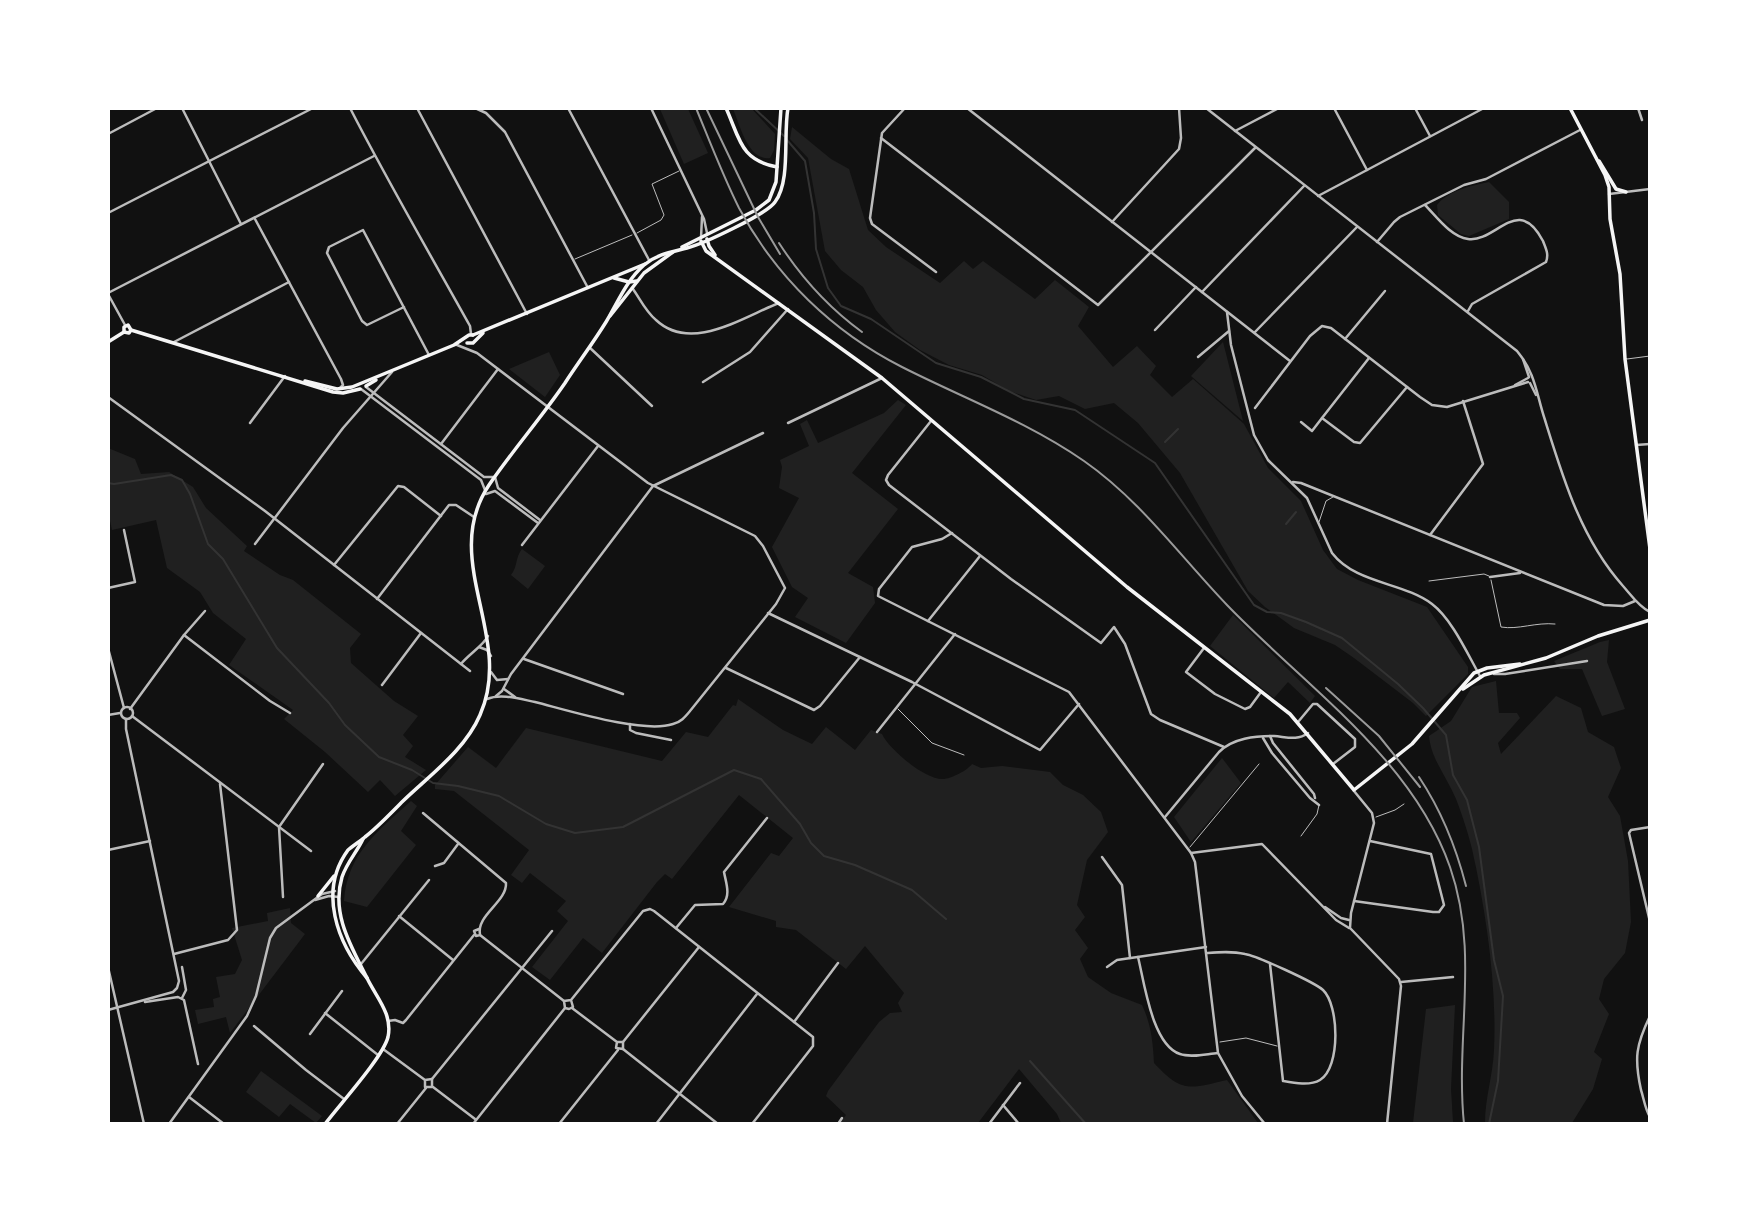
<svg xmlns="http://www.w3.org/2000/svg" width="1758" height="1232" viewBox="0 0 1758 1232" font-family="Signika,sans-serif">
<rect width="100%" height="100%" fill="#111"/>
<g fill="#202020">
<polygon points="660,109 688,109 708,153 684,164"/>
<path d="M733,109H752L775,134L774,150L770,158C748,161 740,125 733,109Z"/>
<polygon points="792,127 831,159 849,169 868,230 886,247 940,283 964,261 973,269 983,261 1035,299 1055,280 1089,307 1078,326 1113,367 1137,346 1156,366 1150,375 1172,397 1193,379 1244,424 1268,468 1301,501 1323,550 1337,569 1358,580 1427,607 1468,667 1468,674 1426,716 1413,703 1354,658 1335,645 1294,628 1265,607 1248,591 1180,473 1138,423 1114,403 1085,409 1059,396 1036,400 1009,391 982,375 949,365 920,350 895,332 876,310 863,287 841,270 825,251 808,158 790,139"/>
<path d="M1489,182L1509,202V219L1469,236L1461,234L1438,215L1437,205C1449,190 1471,186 1489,182Z"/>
<polygon points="1223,342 1243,421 1191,376"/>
<polygon points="549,352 560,375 545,397 509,369"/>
<polygon points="898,400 906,405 852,473 898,509 848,573 873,587 875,603 846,643 795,617 808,598 792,587 772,547 799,498 779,488 782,467 780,460 809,446 800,424 807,420 818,443 884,413"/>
<polygon points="108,448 135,459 141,474 169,472 193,487 206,508 247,546 244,551 280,575 293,580 361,634 350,648 351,663 394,701 418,716 403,735 413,746 405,757 426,770 395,796 380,780 368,792 325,752 284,719 293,710 229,665 246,639 213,613 200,592 167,568 156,520 112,530 109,516"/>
<path d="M522,549L545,566L528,589L511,575C518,566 515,558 522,549Z"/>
<polygon points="1233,615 1315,696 1310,703 1288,682 1274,698 1210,646"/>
<polygon points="1609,640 1607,662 1625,709 1602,716 1582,669 1560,669 1554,661 1600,642"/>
<path d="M1496,681L1499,713H1517L1520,718L1498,743L1501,754L1556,696L1581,708L1588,732L1614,747L1621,768L1608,797L1620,816L1628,861L1631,922L1625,953L1604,979L1599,999L1609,1014L1594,1052L1602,1059L1593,1089L1572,1123H1485C1485,1098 1493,1075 1494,1050C1497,986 1486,911 1472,849C1468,833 1462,814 1456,799C1447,777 1431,759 1429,736L1451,721L1472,687Z"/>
<path d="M738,699L783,730L812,744L826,727L855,750L871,730L882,734C889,749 925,780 943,779C951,779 968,770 972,764L981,768L1002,766L1050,772L1063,785L1083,795L1101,812L1108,832L1087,860L1077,905L1085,917L1075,930L1088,948L1080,959L1088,977L1111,993L1142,1005C1151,1024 1153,1042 1154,1063C1182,1093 1189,1089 1227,1080L1258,1123H1061L1057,1114L1019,1069L978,1123H840L846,1115L826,1096L828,1091L879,1022L890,1013L902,1012L898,1003L904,993L865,946L846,969L796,930L776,927V921L729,907L771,853L779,856L793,838L739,795L672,879L665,874L657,882L602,953L583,938L550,980L532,967L568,921L557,911L566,901L530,873L522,883L511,875L529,850L454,791L435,789V785L468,747L496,768L526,728L662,761L686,732L708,737L733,705L736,706Z"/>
<polygon points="1222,758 1241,783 1191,842 1174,817"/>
<path d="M411,801L417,806L401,831L416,845L367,907L344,901C347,854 378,831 411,801Z"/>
<polygon points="290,908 291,923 305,934 230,1033 226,1017 198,1024 195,1010 214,1007 213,999 220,997 216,977 235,974 242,960 232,928 268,921 267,913"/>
<polygon points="1455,1005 1451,1089 1453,1122 1413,1123 1426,1009"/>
<polygon points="261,1071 322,1116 316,1123 290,1104 279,1117 246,1092"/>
</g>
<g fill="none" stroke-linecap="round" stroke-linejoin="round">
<g stroke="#333" stroke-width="2">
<polyline points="754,108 784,136"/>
<polyline points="787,140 805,161 814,213 816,249 828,288 841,306 871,319 936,363 981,377 1024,399 1075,410 1155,463 1254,605 1267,612 1281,613 1306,622 1342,638 1398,684 1423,708 1446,735 1453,775 1467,800 1479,847 1494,960 1503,996 1498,1081 1489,1124"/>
<polyline points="1165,442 1178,429"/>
<polyline points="108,483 114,484 171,475 182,480 190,494 208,544 223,559 277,648 329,703 345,725 379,757 412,770 433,783 458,786 499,796 546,824 575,833 623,827 734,770 761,779 800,824 811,843 824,856 855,865 912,890 946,919"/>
<polyline points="1286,524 1296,512"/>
<polyline points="1030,1061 1086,1124"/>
</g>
<g stroke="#bcbcbc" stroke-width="1">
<polyline points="637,233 661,220 664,215 652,184 679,171"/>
<polyline points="575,259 632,235"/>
<polyline points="1627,359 1650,356"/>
<polyline points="1319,522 1326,501 1333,497"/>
<path d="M1491,580L1501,627C1518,630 1536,622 1555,624"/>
<polyline points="1429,581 1484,574 1489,576"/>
<polyline points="898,709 932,743 964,755"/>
<polyline points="1376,817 1395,810 1404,804"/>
<polyline points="1301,836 1317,814 1319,805"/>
<polyline points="1190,847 1259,764"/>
<polyline points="1220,1042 1246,1038 1277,1046"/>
</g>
<g stroke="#bcbcbc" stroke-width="2.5">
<polyline points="182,108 241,224"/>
<path d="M350,108C388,182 430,254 470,326L471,334"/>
<polyline points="417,108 527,314"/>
<polyline points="475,108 486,113 505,132 588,288"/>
<polyline points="568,108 649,260"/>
<polyline points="905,108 882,133 870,218 872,224 936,272"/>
<polyline points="967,108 1290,361"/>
<polyline points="1069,108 1125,108"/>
<polyline points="1334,108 1367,170"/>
<polyline points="1415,108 1430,136"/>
<polyline points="1638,108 1642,120"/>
<polyline points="1235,131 1279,108"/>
<polyline points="108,134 157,108"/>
<polyline points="881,138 1098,305 1255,148"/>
<polyline points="1318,196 1484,108"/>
<path d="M1425,205C1436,216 1451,237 1468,239C1496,243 1518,193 1543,241C1546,249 1549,254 1546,262L1472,304L1468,311"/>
<polyline points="108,213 313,108"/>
<polyline points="255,219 341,379 343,385 340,388"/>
<polyline points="1112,222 1179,149 1181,138 1179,108"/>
<polyline points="1377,242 1394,222 1400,217 1464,185 1486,179 1580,130"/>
<path d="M633,289C640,299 646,312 656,320C691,353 743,317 779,303"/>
<polyline points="1202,292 1304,186"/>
<polyline points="108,293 374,156"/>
<polyline points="404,307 367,325 362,321 327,253 329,247 363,230 429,355"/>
<path d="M1227,312L1231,345L1254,435L1268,460L1307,498L1332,553C1356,584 1403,582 1432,604C1452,619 1468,655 1480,676"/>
<polyline points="1155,330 1196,287"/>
<polyline points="1255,332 1357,227"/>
<polyline points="1345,339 1385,291"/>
<polyline points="174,342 289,282"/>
<path d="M457,345L477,353L648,483L755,536L763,546L785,588L776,604L690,711C685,717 681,722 673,724C643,734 567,710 535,702C520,699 501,693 487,699"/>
<polyline points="589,347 652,406"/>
<polyline points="1198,357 1229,331"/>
<polyline points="1369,358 1322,418 1354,442 1360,443 1407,387"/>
<polyline points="703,382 750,352 788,309"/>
<polyline points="1515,385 1528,378"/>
<polyline points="366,387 484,477 495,477 498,488 540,520"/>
<polyline points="361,389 481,480 485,490"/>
<polyline points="108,397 265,511 470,671"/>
<polyline points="1255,408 1310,336 1322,326 1331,328 1420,397 1432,405 1447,407 1528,382"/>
<polyline points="931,421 888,475 886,480 889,485 1011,579 1101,643 1114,627 1125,644 1151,714 1160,720 1224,747"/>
<polyline points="1301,422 1312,431 1322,418"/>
<polyline points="250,423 285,376"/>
<polyline points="788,423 882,378"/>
<polyline points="441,444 498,369"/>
<polyline points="1636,445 1650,444"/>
<polyline points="1293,482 1301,483 1604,605 1623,606 1635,601"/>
<polyline points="486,494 495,491 538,523"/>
<polyline points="952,533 942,539 912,547 879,589 878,596 1069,692 1191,853 1195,862 1218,1053 1242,1096 1265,1124"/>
<polyline points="1430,535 1483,464 1463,401"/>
<polyline points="255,544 343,428 392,372"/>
<polyline points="522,545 598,446"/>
<polyline points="334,565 398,486 404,487 441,516"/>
<polyline points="1490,577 1520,573"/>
<polyline points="108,588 135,582 124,530"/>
<polyline points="377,599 449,505 456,505 474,517"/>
<polyline points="768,613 912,682 1040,750 1079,704"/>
<polyline points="928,621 980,556"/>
<polyline points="184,635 270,701 290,713"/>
<polyline points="479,647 487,650 491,656"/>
<polyline points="108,648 124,708"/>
<polyline points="1204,648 1186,672 1215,694 1245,709 1250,707 1261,692"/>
<polyline points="524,659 623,694"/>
<path d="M461,664C468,655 484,645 488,636"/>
<polyline points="726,668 814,710 820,706 860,657"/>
<polyline points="491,672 497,680 508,679"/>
<polyline points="1494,674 1505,674 1587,661"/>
<polyline points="382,685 421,633"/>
<polyline points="504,689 515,697"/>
<polyline points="496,696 502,691 511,674 653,486 763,433"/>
<circle cx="127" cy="713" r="6"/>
<polyline points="130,709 184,635 205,611"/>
<polyline points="108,715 120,713"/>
<polyline points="132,716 311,851"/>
<polyline points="1298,722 1313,704 1317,704 1355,739 1355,747 1333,764"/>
<polyline points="630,724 630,730 636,733 671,740"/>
<polyline points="877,732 955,634"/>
<polyline points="1270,736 1273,743 1314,794 1315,798"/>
<polyline points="1263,738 1272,753 1310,798 1319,805"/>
<polyline points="1354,791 1372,813 1374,823 1351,913 1350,928 1399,979 1401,986 1387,1124"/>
<path d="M423,813L506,883C507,902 476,915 480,935L476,936L474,931L479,929"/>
<path d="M1165,817L1219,752C1233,738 1255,736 1274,736C1287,737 1297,741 1308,733"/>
<polyline points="1650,827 1631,830 1629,833 1650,922"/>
<polyline points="108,850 150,841"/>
<polyline points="1191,853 1262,844 1336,920 1349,928"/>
<polyline points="1102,857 1122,885 1130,958"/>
<polyline points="435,866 444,863 458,844"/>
<polyline points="283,897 279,827 323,764"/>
<polyline points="315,900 329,896 339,897"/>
<polyline points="1354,901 1433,912 1439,912 1444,905 1431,854 1370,841"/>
<polyline points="1325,907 1341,918 1349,920"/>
<polyline points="399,916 453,960"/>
<path d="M676,928L695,905L723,904C731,895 726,883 724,872L767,818"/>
<polyline points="480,935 564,1001"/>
<path d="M1207,953C1220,952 1232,951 1245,954C1257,956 1314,982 1323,990C1339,1005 1341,1067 1320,1080C1310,1086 1294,1083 1283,1081L1270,964"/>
<polyline points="174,954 228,940 237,930 220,784"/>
<path d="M1138,957C1144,981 1152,1045 1180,1054C1191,1058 1206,1054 1218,1053"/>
<polyline points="361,964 429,880"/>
<polyline points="108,967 144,1124"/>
<polyline points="1107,967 1117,960 1206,947"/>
<polyline points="1401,982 1453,977"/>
<polyline points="182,998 186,990 182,967"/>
<polyline points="571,1000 573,1007 569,1009 565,1008 564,1001 571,1000 643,911 650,909 654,911 813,1037 813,1046 752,1124"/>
<polyline points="145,1002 178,997 184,1000 198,1064"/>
<polyline points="572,1008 617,1042 623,1042 623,1049 616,1048 617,1042"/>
<polyline points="108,1010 173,992 177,988 179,981 126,729 126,719"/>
<polyline points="325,1013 378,1055"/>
<path d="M1650,1016C1636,1045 1634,1058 1641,1090C1644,1099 1645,1109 1650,1117"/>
<polyline points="388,1021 395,1020 403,1023 406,1020 474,935"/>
<polyline points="794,1022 838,963"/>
<polyline points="254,1026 306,1070 344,1099"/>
<polyline points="310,1034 342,991"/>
<polyline points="623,1042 699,947"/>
<polyline points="383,1049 425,1080 432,1079 432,1087 425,1087 425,1080"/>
<polyline points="623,1049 718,1124"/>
<polyline points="432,1079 552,931"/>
<polyline points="433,1087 475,1119"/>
<polyline points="189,1097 224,1124"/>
<polyline points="1003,1105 1019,1124"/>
<polyline points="169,1124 247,1016 256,996 270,938 276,928 322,894 335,891"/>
<polyline points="397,1124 426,1088"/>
<polyline points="473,1124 565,1008"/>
<polyline points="559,1124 618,1050"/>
<polyline points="656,1124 757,994"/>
<polyline points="838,1124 842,1118"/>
<polyline points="989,1124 1020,1083"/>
</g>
<g stroke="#bcbcbc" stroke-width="2.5">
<polyline points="651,108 704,219 707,233"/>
<path d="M1206,108L1517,351C1536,374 1536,393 1545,420C1563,478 1581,539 1623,586C1631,595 1639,607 1650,612"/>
<polyline points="1609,194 1650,189"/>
<polyline points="701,238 702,217"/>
<polyline points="108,294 125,325"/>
<polyline points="1523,359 1529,377"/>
<polyline points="1530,383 1536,395"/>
</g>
<g stroke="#f5f5f5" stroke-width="3.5">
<path d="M726,108C740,139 740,160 777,167"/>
<polyline points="1570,108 1605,175 1609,187 1610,219 1620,274 1625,359 1650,549"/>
<polyline points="1599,161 1616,189 1626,192"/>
<polyline points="707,239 709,246 715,255"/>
<polyline points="701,241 706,251 882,378 1127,587 1290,714 1354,790 1412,744 1474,673 1487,668 1520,664"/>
<polyline points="614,278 629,282 637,281"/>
<polyline points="124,332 124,327 128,325 131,330 333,392 343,393 360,389"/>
<polyline points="473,335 645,264"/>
<polyline points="108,342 124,332 129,333 131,330"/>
<polyline points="467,343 473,343 483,333"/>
<polyline points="305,381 337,389 352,387 454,345 469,335 473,335"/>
<polyline points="366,386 376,380"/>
<polyline points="1463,689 1484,675 1546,658 1598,636 1650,620"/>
</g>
<g stroke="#f5f5f5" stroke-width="3.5">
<polyline points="682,247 756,210 769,200 776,182 781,108"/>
<polyline points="610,316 644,273 673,252"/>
<polyline points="318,896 334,876"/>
<path d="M367,978C337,943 318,891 348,850C354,845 359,842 365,837C378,827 391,813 403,801C430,775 465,750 480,715C515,637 439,560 489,485C513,450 541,418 565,383C578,363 593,343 606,322C618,302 626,281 644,265C657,254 672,252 687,248C703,244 767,214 775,202C791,181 783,135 788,108"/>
<path d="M325,1124C340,1104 383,1057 388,1037C393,1014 376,997 367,978C351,946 331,914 342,877C347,862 357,852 363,839"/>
</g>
<g stroke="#9a9a9a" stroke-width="2">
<path d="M696,108C710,142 723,176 739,208C776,277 833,332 902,367C963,398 1028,422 1084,461C1140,500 1180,556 1227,605C1305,686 1412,758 1450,867C1480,953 1455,1036 1464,1124"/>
<polyline points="706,108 758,217 780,254"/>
<path d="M779,243C801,277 829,308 862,332"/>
<polyline points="1326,688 1379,736 1420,787"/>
<path d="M1419,777C1441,810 1456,847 1466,886"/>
</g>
</g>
<rect width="1758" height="1232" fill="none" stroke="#ffffff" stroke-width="220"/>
</svg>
